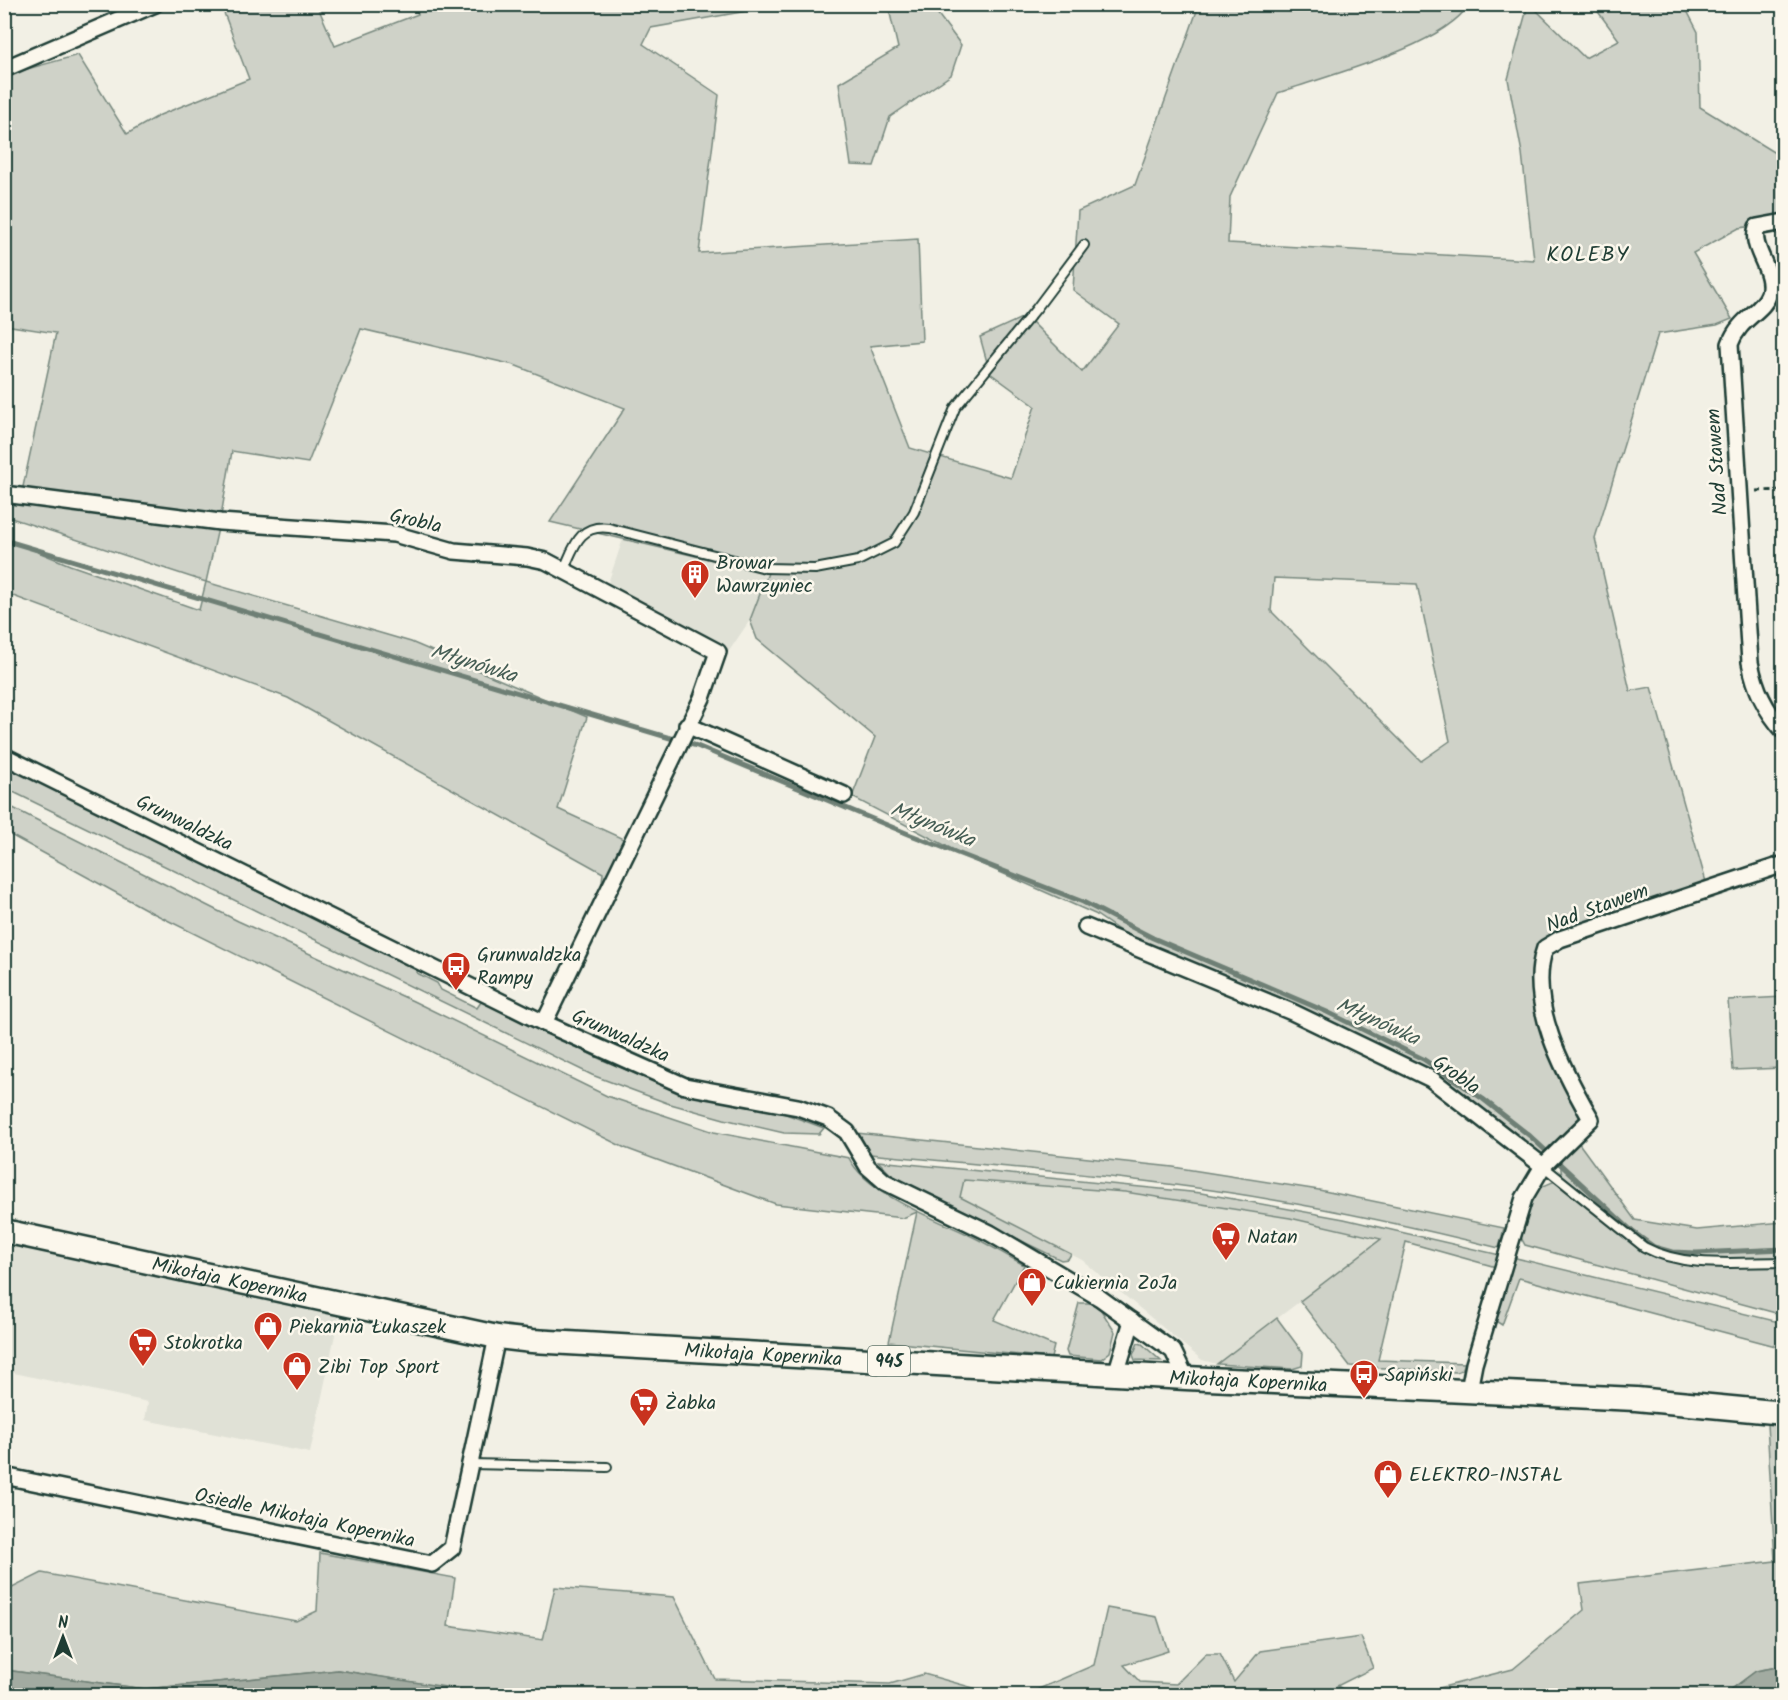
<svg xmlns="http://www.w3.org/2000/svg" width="1788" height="1700" viewBox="0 0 1788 1700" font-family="Kalam,sans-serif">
<rect width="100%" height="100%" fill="#f2f0e5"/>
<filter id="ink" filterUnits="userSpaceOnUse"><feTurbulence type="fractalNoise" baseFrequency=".0167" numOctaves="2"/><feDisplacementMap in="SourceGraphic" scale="12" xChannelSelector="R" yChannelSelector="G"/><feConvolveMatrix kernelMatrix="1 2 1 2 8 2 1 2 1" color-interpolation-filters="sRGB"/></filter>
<g filter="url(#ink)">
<g fill="#e0e1d6">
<polygon points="623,539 768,573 750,620 727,654 606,589"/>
<polygon points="964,1180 1125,1192 1290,1218 1382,1239 1217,1364 1202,1360 1082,1260 960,1197"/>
<polygon points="4,1241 340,1311 310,1453 145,1420 148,1402 5,1371"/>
</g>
<g fill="#cfd2c8" stroke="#77887e" stroke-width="1.5" fill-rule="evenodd">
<path d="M221,5H317L335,46L418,14L415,5H781L651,28L643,44L719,95L699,253L918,239L922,341L870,346L910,448L1011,478L1035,406L990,373L980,337L1026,316L1082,372L1119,324L1073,290L1078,211L1135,185L1199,5H1469C1440,48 1328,75 1278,93L1230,197L1228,243L1534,260L1522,153L1508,79L1528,5H1531L1585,58L1619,40L1593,5H1684L1698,32L1700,107L1783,158V222L1739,228L1693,253L1732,319L1717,325L1658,334L1595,538L1630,691L1651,687L1708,889L1545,948L1539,974L1581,1120L1545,1159L1437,1079L1126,935L1095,914L979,863L852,797L875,737L757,639L750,620L768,573L550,522L625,408L514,365L361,329L308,463L232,451L220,522L21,496L56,333L5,325V75L78,55L127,134L160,115L249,79ZM1274,578L1417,584L1450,741L1421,761L1271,611Z"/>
<polygon points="888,5 934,5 934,9 961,45 951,75 890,117 874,166 851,165 839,83 898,48"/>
<polygon points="5,502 219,524 206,582 411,642 587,717 558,809 632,843 598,915 603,873 288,698 5,593 4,538 70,565 199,610 206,582 5,516"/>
<polygon points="4,764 418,967 417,973 437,983 441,990 477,1008 483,999 598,1058 674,1090 775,1110 824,1128 819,1134 784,1133 724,1119 667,1103 592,1075 5,788"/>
<path d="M5,804L238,921L413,1001L607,1096L714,1132L849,1158C866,1193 933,1218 967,1234C987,1243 1005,1255 1024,1265L994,1320L1054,1346L1051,1358L889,1342L917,1212L903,1218L776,1204L625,1148L151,912L5,832Z"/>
<polygon points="1783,997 1783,1068 1733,1070 1728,1000"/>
<path d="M847,1132L1173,1167L1319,1190L1504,1228L1499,1248C1423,1229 1346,1212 1268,1199C1133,1176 995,1166 858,1153Z"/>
<path d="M1578,1142L1635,1220L1697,1230L1783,1222V1259C1748,1259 1708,1264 1673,1257C1635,1249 1592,1201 1562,1176C1558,1157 1563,1153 1578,1142Z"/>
<polygon points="878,1161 1201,1193 1344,1219 1500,1255 1496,1267 1406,1242 1378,1360 1465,1363 1462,1370 1456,1372 1350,1366 1300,1301 1381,1239 1290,1218 1125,1192 964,1180 960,1197 1071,1254 1068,1259 1061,1260 897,1181"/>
<polygon points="1555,1181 1649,1255 1673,1262 1742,1267 1783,1265 1783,1315 1525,1245 1518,1232 1534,1190"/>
<polygon points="1512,1257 1783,1323 1783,1348 1519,1278 1502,1325 1494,1320"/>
<polygon points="1079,1303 1091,1303 1101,1310 1115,1332 1110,1352 1101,1359 1068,1356 1066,1351"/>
<polygon points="1277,1318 1303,1353 1302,1366 1292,1369 1217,1364"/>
<polygon points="1138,1343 1142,1344 1161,1361 1135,1360 1133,1355"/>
<polygon points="1767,1424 1783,1425 1783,1666 1756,1671 1725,1694 1674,1691 1658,1696 1408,1696 1513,1669 1584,1610 1580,1584 1775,1561"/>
<polygon points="320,1553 455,1578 448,1626 543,1640 555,1587 674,1597 715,1679 890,1684 924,1674 984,1691 1024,1695 496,1696 338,1670 145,1689 5,1670 5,1602 12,1588 42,1573 296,1621 317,1611"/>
<polygon points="1107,1608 1157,1617 1168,1651 1124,1665 1140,1682 1176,1684 1206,1654 1220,1654 1234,1682 1260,1651 1361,1637 1373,1668 1337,1686 1353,1695 1025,1695 1094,1665"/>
</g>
<g fill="#a2aba1" stroke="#6e7f75" stroke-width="1.5">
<polygon points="1783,1666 1783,1695 1658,1695 1673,1691 1725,1694 1756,1671"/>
<polygon points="5,1670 145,1689 338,1670 496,1695 5,1695"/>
</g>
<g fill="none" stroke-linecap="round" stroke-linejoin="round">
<polyline stroke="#6e7f75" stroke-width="5" points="4,540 697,746 911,835 1083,902 1153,938 1327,1012 1423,1059 1483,1099 1530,1136 1633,1232 1654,1247 1672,1252 1696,1253 1784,1249"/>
<g stroke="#1f3d34" stroke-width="12">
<g id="lane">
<path d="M563,571C574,548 578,524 609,528L765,568L815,569L858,561L894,543L914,512L955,408L1036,309L1084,245"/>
<path d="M1543,1166L1644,1247C1685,1269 1738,1262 1784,1262"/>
<polyline points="470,1464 607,1467"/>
</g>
</g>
<g stroke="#1f3d34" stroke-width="20">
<g id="street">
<polyline points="4,69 155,4"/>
<path d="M1784,222L1757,227C1749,249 1776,270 1769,294C1763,312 1739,318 1730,344L1750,662C1755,689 1765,710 1784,731"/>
<polyline points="4,494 220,522 394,534 454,551 527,557 546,561 718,652 702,698 544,1023"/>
<polyline points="687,725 844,795"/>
<polyline points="4,756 544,1023 685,1086 798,1107 828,1118 847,1132 868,1167 885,1182 990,1233 1100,1298 1173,1351 1186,1378"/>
<polyline points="1086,927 1292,1012 1431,1079 1543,1166"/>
<polyline points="1116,1374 1132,1321"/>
<path d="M1469,1390L1474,1364L1524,1198L1543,1166L1591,1119C1564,1072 1526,1002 1545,948L1560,939L1784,864"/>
<polyline points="4,1476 432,1564 452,1548 497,1337"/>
</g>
</g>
<g stroke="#1f3d34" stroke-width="27">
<g id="primary">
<path id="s1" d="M4,1231L497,1337L532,1341L1186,1378L1636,1399L1784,1413"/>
</g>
</g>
<polyline stroke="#1f3d34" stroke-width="3" stroke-dasharray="6 4.5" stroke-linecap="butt" points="1756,491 1784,490"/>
<use href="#lane" stroke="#fbf7ec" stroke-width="8"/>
<use href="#street" stroke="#fbf7ec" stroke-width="15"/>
<use href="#primary" stroke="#fbf7ec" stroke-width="22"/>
</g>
</g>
<defs>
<g id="building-pin" transform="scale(1.5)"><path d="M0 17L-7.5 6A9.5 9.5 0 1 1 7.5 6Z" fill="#c8321e" stroke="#fbf7ec"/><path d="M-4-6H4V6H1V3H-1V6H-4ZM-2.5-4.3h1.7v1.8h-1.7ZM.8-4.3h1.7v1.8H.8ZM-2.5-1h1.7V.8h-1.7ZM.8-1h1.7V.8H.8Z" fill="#fff"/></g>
<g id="bus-pin" transform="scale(1.5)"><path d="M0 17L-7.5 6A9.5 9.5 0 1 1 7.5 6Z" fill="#c8321e" stroke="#fbf7ec"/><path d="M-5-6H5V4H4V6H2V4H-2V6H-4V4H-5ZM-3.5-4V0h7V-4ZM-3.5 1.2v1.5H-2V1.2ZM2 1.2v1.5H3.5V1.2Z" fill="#fff"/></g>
<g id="supermarket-pin" transform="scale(1.5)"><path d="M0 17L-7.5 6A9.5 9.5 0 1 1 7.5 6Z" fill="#c8321e" stroke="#fbf7ec"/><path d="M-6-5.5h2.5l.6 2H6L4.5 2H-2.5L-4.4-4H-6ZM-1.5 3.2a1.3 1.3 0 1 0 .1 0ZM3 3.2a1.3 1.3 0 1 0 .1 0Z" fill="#fff"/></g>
<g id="shop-pin" transform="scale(1.5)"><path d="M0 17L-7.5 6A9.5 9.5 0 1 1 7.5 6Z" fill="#c8321e" stroke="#fbf7ec"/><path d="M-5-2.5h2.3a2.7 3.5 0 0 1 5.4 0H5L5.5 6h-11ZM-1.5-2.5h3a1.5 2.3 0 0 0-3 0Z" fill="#fff"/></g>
</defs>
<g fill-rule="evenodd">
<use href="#building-pin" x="695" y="574"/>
<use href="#bus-pin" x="456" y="966"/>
<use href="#supermarket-pin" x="1226" y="1236"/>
<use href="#shop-pin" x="1032" y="1282"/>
<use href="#shop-pin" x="268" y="1326"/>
<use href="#supermarket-pin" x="143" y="1342"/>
<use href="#shop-pin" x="297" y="1366"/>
<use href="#bus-pin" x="1364" y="1374"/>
<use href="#supermarket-pin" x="644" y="1402"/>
<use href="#shop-pin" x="1388" y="1474"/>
</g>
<g text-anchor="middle" stroke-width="5" stroke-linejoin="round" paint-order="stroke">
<rect fill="#fbf7ec" stroke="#61756b" stroke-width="1.5" x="868" y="1346" width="42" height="30" rx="4.5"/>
<g font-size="18" font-weight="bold" fill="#1f3d34">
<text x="889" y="1367">945</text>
</g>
<g font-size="20" fill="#1f3d34" stroke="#fbf7ec">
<text transform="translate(1716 462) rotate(-94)" y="7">Nad Stawem</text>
<text transform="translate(416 520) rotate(13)" y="7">Grobla</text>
<text transform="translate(185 822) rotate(26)" y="7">Grunwaldzka</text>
<text transform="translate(1597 907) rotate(-20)" y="7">Nad Stawem</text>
<text transform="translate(621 1035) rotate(24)" y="7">Grunwaldzka</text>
<text transform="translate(1457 1074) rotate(35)" y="7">Grobla</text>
<text dy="7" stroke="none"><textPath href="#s1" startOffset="231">Mikołaja Kopernika</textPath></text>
<text dy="7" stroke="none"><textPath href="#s1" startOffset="771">Mikołaja Kopernika</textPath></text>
<text dy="7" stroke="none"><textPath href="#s1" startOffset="1257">Mikołaja Kopernika</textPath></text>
<text transform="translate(305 1517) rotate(12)" y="7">Osiedle Mikołaja Kopernika</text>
</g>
<g font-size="20" fill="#1f3d34" stroke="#fbf7ec" text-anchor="start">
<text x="716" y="569">Browar<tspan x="716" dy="23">Wawrzyniec</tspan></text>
<text x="477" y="961">Grunwaldzka<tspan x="477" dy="23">Rampy</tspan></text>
<text x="1247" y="1243">Natan</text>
<text x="1053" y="1289">Cukiernia ZoJa</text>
<text x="289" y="1333">Piekarnia Łukaszek</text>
<text x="164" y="1349">Stokrotka</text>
<text x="318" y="1373">Zibi Top Sport</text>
<text x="1385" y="1381">Sapiński</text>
<text x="665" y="1409">Żabka</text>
<text x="1409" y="1481">ELEKTRO-INSTAL</text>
</g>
<g font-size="21" letter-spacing="1.5" fill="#1f3d34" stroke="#fbf7ec">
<text x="1588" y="261">KOLEBY</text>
</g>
<g font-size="21" font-style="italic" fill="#465e55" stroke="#fbf7ec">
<text transform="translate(474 663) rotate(17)" y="7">Młynówka</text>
<text transform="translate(933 824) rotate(22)" y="7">Młynówka</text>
<text transform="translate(1378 1021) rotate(24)" y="7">Młynówka</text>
</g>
</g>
<rect width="1788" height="1700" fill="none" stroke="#fbf7ec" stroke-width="24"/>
<rect x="12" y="12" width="1764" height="1676" fill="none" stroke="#1f3d34" stroke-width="2" filter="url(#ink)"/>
<g transform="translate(63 1637)" stroke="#fbf7ec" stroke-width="4.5" paint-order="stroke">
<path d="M0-4.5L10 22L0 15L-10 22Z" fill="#1f3d34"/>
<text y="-9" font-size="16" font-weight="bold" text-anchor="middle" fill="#1f3d34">N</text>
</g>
</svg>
